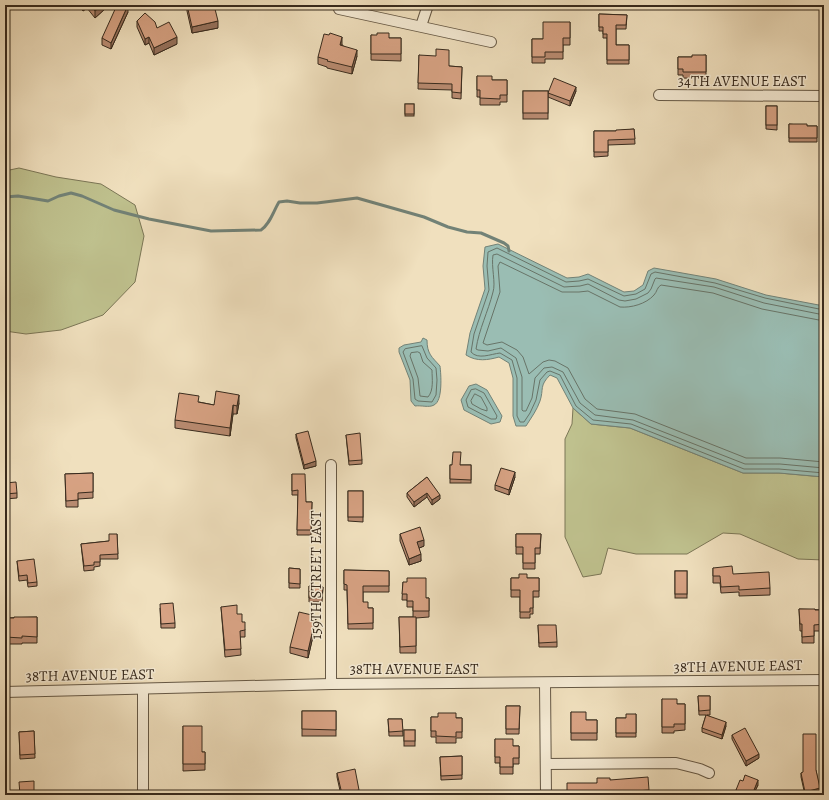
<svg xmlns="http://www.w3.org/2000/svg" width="829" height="800" viewBox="0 0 829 800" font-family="Alegreya,serif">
<rect width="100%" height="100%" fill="#f0e0be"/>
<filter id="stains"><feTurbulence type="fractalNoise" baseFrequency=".005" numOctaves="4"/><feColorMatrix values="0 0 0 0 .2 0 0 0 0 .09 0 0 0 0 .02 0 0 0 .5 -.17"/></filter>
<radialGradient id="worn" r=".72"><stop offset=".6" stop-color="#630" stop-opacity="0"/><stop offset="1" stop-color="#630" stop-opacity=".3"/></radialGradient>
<g fill="#bfc18e" stroke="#7b7656">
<polygon points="19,168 56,177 101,184 135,205 144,236 135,282 103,315 61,330 26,334 5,331 5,171"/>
<polygon points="573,408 591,424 630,428 743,473 779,473 824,477 824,560 798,559 740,534 723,533 687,554 636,554 608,548 601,574 583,577 565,537 565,439 572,424"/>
</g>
<g fill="#9abdb3" stroke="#728277">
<path d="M498,244L567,278L579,277L588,274L624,292L634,291L643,285L648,271L654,268L716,279L766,295L824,306V477L779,473H743L630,428L591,424L573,408L557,378L550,375C539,386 544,389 540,401C537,410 531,418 526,426H516L513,416V378L509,363L499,357C488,360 477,362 466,355L470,333L485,289L483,266L485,247Z"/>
<path d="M423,338L427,340C427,354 432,357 440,366C441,374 443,401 434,405C429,408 421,405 415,406L411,401L410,380L399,352V348L404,345L421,342Z"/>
<polygon points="476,384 487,390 502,416 500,422 491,424 464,410 461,400 469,386"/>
</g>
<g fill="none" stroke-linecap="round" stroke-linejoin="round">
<g stroke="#687468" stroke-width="1">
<path d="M824,310L765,298L715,283L655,272L651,274L645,289L636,294L624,296L588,279L579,281L566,282L497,248L488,252L487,266L489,290L474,334L471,352C478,360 491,354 500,353L512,360L517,378V416L520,422H524L530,413L536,400L540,380L547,372L550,371L560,375L576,406L593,420L631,424L744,469H779L824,473"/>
<path d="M824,315L764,303L714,287L656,278L655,279L651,289L648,293L636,299L625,301L619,300L588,284L580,286L564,287L497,254L493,255C491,267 496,283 493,292C488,312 479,329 476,349L478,350L488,351L501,348L516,358L522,377V410L523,411H526L532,398L535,378L544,368L552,367L563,372L580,403L595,415L633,420L745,464H780L824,468"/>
<path d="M824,321L762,309L713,293L661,285C657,287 657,292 654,295C646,304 631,308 620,307L588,291L579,292H562L500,262L498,266L500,292L483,343L487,345L502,342L517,350L523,357L529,374L543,362L549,360L555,361L568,368L585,399L597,409L635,414L746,458H780L824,462"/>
<polygon points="422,346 427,358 436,368 437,380 436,395 432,402 418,401 415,399 413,379 403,352 405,349"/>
<path d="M418,352L420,353L423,362L432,370C432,379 434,390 428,397L420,396L418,378L410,356L411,353Z"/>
<polygon points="476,389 484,393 497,416 496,419 491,419 468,407 466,400 471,390"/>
<polygon points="475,394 481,397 487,408 487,411 481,409 472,404 471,401"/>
</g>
<path stroke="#728277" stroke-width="3" d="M5,197L18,196L48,201L59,196L71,193L82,196L114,210L149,219L211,231L261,230C270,224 273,212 279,202L287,201L300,203H317L357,198L424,217L448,227L467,232L481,233L504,243L508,246L509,251"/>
<g stroke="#655845" stroke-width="12">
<g id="minor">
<polyline points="339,9 491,42"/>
<polyline points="421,26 428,5"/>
<polyline points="659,95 824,96"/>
<polyline points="331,465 331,684"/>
<polyline points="545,683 546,795"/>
<polyline points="5,692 331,684 824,680"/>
<polyline points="546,764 676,763 700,769 709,773"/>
<polyline points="143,795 143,689"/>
</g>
</g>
<use href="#minor" stroke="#f5ebd5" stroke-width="10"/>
</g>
<g fill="#b98b71" stroke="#372a1d">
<polygon points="78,5 106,5 106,8 95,18 87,8 83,11"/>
<polygon points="187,5 218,28 192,33 187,11"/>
<polygon points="128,12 111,49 102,45 102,38"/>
<polygon points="599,14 627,15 626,29 616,29 616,45 629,45 629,64 607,64 607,38 603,38 603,31 599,31"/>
<polygon points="137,21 157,28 177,44 154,55 149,43 145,45 137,27"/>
<polygon points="570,22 570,45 563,45 563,59 545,59 545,63 532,63 532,39 543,39"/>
<polygon points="371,35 389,38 401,38 401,61 371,60"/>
<polygon points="342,44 342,45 357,56 352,74 327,68 327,67 318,64 318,57"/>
<polygon points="419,55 449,66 462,67 461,99 452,98 452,90 418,89"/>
<polygon points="706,55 706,79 683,78 683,75 678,75 678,57 692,57"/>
<polygon points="477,76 492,80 507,80 507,102 500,102 500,105 480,105 480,97 477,97"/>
<rect x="523" y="91" width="25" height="28"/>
<polygon points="576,91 570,106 548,97 548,93"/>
<rect x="405" y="104" width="9" height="12"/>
<polygon points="766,106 777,106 777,130 766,129"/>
<polygon points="789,124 807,126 817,126 817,142 789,142"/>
<polygon points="634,129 635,144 608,145 608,156 594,157 594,131 616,131"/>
<polygon points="199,402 214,405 239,403 237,414 233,414 230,436 175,428 175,420"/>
<polygon points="296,434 316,466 304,469 296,438"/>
<polygon points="346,435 362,460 362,464 349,465"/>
<rect x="450" y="465" width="21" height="18"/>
<polygon points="93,473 93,498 78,499 78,507 66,507 65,474"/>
<polygon points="292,474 306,502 312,502 311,535 297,535 298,495 292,495"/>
<polygon points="427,477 440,499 432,505 427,497 414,507 407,497 407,493"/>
<polygon points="515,477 509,495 495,490 495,485"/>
<polygon points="5,483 17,493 17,498 5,499"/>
<polygon points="348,491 363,491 363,522 348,521"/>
<polygon points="117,534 118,559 100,559 100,566 94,567 94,570 84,571 81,544 109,541"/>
<polygon points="400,534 424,546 419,548 421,561 409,565 400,541"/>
<polygon points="516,534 541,534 540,554 535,554 535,569 523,569 523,554 516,554"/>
<polygon points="17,561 37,582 37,586 28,587 27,580 19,581"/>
<polygon points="289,568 300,569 300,588 289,588"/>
<polygon points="713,568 770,588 770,595 739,596 739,592 721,593 720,583 713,583"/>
<polygon points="344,570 389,571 389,592 363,592 363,602 368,608 373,608 373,629 348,629 347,590 344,590"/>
<rect x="675" y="571" width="12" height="27"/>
<polygon points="511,578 539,578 539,597 533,597 533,614 530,614 530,618 520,618 520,597 511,597"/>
<polygon points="403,582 426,598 429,598 429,617 416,618 416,653 400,653 399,617 413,617 413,607 407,607 407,600 402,600"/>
<polygon points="309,586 323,587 322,602 309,602"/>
<polygon points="221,607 237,614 242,622 245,630 245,637 240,637 241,655 225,657"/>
<polygon points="160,608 175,623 175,628 161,628"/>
<polygon points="799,609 823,610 824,631 814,631 814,643 802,643 802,631 800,631"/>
<polygon points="37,617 37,643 22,643 22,644 5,644 5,618"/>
<polygon points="316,623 308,658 290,653 290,647"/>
<polygon points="538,625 557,642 557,647 539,647"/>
<polygon points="698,696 710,696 710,715 707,715 726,726 722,739 702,732 702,728 706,715 699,715"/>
<polygon points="662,699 677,704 685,704 685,730 674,731 674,733 662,733"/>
<polygon points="506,706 520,706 519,734 506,734"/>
<rect x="302" y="711" width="34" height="25"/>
<polygon points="571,712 586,720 597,720 597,740 571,740"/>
<polygon points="636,714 636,737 616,737 616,718 626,718"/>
<polygon points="431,717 462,718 462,738 456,738 456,743 436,743 436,737 431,737"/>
<polygon points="388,719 402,719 403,736 389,736"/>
<polygon points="183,726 202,752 205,752 205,770 183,771"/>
<rect x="404" y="730" width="11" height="16"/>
<polygon points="34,731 35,758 20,759 19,732"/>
<polygon points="732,735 759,758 746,766 732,739"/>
<polygon points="495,739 513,746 519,746 519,764 513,764 513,774 500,774 500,763 495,763"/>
<polygon points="462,756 462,779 441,780 440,757"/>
<polygon points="816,770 820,792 809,795 805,795 801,777 801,773"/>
<polygon points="337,773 359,794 341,795 337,777"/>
<polygon points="610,780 649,790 649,795 567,795 597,783"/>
<polygon points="743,781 758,785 753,795 736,795 736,790"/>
</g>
<g fill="#96715c" stroke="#372a1d">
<polygon points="83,5 87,5 87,8 83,11"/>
<polygon points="102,5 106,5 106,8 95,18 95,11"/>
<polygon points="128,5 128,12 111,49 111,43"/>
<polygon points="218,21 218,28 192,33 192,27"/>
<polygon points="149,37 149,43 145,45 145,39"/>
<polygon points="177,37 177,44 154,55 154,48"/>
<polygon points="342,37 342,44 340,51 340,45"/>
<polygon points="357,50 357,56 352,74 352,67"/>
<polygon points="576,87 576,91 570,106 570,101"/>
<polygon points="239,395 239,403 237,414 237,406"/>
<polygon points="233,405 233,414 230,436 230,428"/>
<polygon points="316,461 316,466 304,469 304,465"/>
<polygon points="515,472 515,477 509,495 509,490"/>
<polygon points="427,493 427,497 414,507 414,502"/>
<polygon points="440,495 440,499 432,505 432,500"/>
<polygon points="424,540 424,546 417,549 417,542"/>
<polygon points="421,554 421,561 409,565 409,559"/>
<polygon points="316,616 316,623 308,658 308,651"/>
<polygon points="726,722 726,726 722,739 722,735"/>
<polygon points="759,754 759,758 746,766 746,761"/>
<polygon points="758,780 758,785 753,795 752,795"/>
<polygon points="820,788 820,792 809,795 805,795 805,792"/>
<polygon points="359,790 359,794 342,795 342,794"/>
</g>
<g fill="#d7a283" stroke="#372a1d">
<polygon points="90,5 102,5 95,11"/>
<polygon points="117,5 128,5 111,43 102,38"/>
<polygon points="187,5 214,5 218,21 192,27"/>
<polygon points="145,13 155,22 157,28 169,22 177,37 154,48 149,37 145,39 137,21"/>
<polygon points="599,14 627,15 626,25 616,25 616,45 629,45 629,60 607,60 607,34 603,34 603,27 599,27"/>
<polygon points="543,22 570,22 570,38 563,38 563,52 545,52 545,57 532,57 532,39 543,39"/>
<polygon points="330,33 342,37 340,45 357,50 352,67 327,61 328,60 318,57 324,34 329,35"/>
<polygon points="377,33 389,33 389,38 401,38 401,54 371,54 371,35 377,35"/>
<polygon points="436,49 449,50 449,66 462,67 461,93 452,92 452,84 418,83 419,55 436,56"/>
<polygon points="692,55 706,55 706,72 683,72 683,69 678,69 678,57 692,57"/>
<polygon points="477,76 492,76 492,80 507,80 507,95 500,95 500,99 480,98 480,90 477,90"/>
<polygon points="554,78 576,87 570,101 548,93"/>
<rect x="523" y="91" width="25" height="22"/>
<rect x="405" y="104" width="9" height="10"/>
<rect x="766" y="106" width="11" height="19"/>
<polygon points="789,124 807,124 807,126 817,126 817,138 789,138"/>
<polygon points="634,129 635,139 608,140 608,152 594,152 594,131 616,131 616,130"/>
<polygon points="216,391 239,395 237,406 233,405 230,428 175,420 179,393 199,396 198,402 214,405"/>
<polygon points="308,431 316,461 304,465 296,434"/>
<polygon points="360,433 362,460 349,461 346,435"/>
<polygon points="453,452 461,452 460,465 471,465 471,480 450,479 450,465 452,465"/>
<polygon points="501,468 515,472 509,490 495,485"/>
<polygon points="93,473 93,492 78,493 78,500 66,501 65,474"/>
<polygon points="292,474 305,474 306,502 312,502 311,530 297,530 298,490 292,491"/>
<polygon points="427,477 440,495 432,500 427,493 414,502 407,493"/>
<polygon points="16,482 17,493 5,494 5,483"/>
<rect x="348" y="491" width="15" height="26"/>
<polygon points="420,527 424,540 417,542 421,554 409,559 400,534"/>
<polygon points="109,534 117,534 118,554 100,555 100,562 94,562 94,565 84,566 81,544 109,541"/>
<polygon points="516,534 541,534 540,548 535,548 535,563 523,563 523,547 516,547"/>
<polygon points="34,559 37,582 28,583 27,575 19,576 17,561"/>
<polygon points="732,566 733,574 769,572 770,588 739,590 739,586 721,587 720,576 713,576 713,568"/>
<polygon points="289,568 300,569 300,584 289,583"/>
<polygon points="344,570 389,571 389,586 363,586 363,602 368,602 368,608 373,608 373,623 348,624 347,585 344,584"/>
<rect x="675" y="571" width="12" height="23"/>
<polygon points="519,574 527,574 527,578 539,578 539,591 533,591 533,608 530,608 530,612 520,612 520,590 511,590 511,578 519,578"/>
<polygon points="407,578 426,578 426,598 429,598 429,611 413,611 413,601 407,601 407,594 402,594 403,582 407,582"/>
<polygon points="309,586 323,587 322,598 309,598"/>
<polygon points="173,603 175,623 161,624 160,604"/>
<polygon points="237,605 237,614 242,614 242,622 245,622 245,630 240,631 241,649 225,650 221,607"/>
<polygon points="799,609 815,609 815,610 823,610 824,624 814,625 814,636 802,637 802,624 800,624"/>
<polygon points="299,612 316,616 308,651 290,647"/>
<polygon points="14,617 37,617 37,637 22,636 22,638 5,637 5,618 14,618"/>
<polygon points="399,617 416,617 416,646 400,647"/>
<polygon points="538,625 556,625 557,642 539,643"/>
<polygon points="698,696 710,696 710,710 699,711"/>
<polygon points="662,699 677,699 677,704 685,704 685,724 674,724 674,727 662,727"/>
<polygon points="506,706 520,706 519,729 506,729"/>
<polygon points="302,711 336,711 336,730 302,729"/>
<polygon points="571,712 586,712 586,720 597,720 597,733 571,733"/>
<polygon points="438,713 456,713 456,718 462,718 462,732 456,732 456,737 436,736 436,731 431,731 431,717 438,717"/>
<polygon points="626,714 636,714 636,733 616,733 616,718 626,718"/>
<polygon points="706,715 726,722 722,735 702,728"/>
<polygon points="388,719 402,719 403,731 389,732"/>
<polygon points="183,726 202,726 202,752 205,752 205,764 183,764"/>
<polygon points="745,728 759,754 746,761 732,735"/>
<rect x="404" y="730" width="11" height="11"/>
<polygon points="34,731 35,754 20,755 19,732"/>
<polygon points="803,734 816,734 816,770 820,788 805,792 801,773 803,772"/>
<polygon points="495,739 513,739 513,746 519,746 519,758 513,758 513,767 500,767 500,757 495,757"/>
<polygon points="462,756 462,775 441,776 440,757"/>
<polygon points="355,769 359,790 342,794 337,773"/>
<polygon points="745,775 758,780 752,795 747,795 736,790 740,780 743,781"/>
<polygon points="648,777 649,790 610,793 610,795 567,795 567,783 597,783 597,778 610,778 610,780"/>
<polygon points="34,781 34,795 20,795 19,782"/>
<polygon points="510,792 524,792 525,795 510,795"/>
<polygon points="672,792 680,795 671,795"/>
<polygon points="682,793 687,795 681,795"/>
</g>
<g text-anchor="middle" stroke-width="3" stroke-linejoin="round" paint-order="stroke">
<g font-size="15" fill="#372a1d" stroke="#f5ebd5">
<text x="742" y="86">34TH AVENUE EAST</text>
<text transform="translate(316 575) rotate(-90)" y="5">159TH STREET EAST</text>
<text transform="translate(738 666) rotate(-1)" y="5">38TH AVENUE EAST</text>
<text x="414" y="674">38TH AVENUE EAST</text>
<text transform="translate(90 675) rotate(-1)" y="5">38TH AVENUE EAST</text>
</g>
</g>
<rect width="829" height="800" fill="none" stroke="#f0e0be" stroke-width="20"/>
<rect x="6" y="6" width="817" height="788" fill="none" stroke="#372a1d" stroke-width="2"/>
<rect x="10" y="10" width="809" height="780" fill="none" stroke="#372a1d"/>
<rect width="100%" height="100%" filter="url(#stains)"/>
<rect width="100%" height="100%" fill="url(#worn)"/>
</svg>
